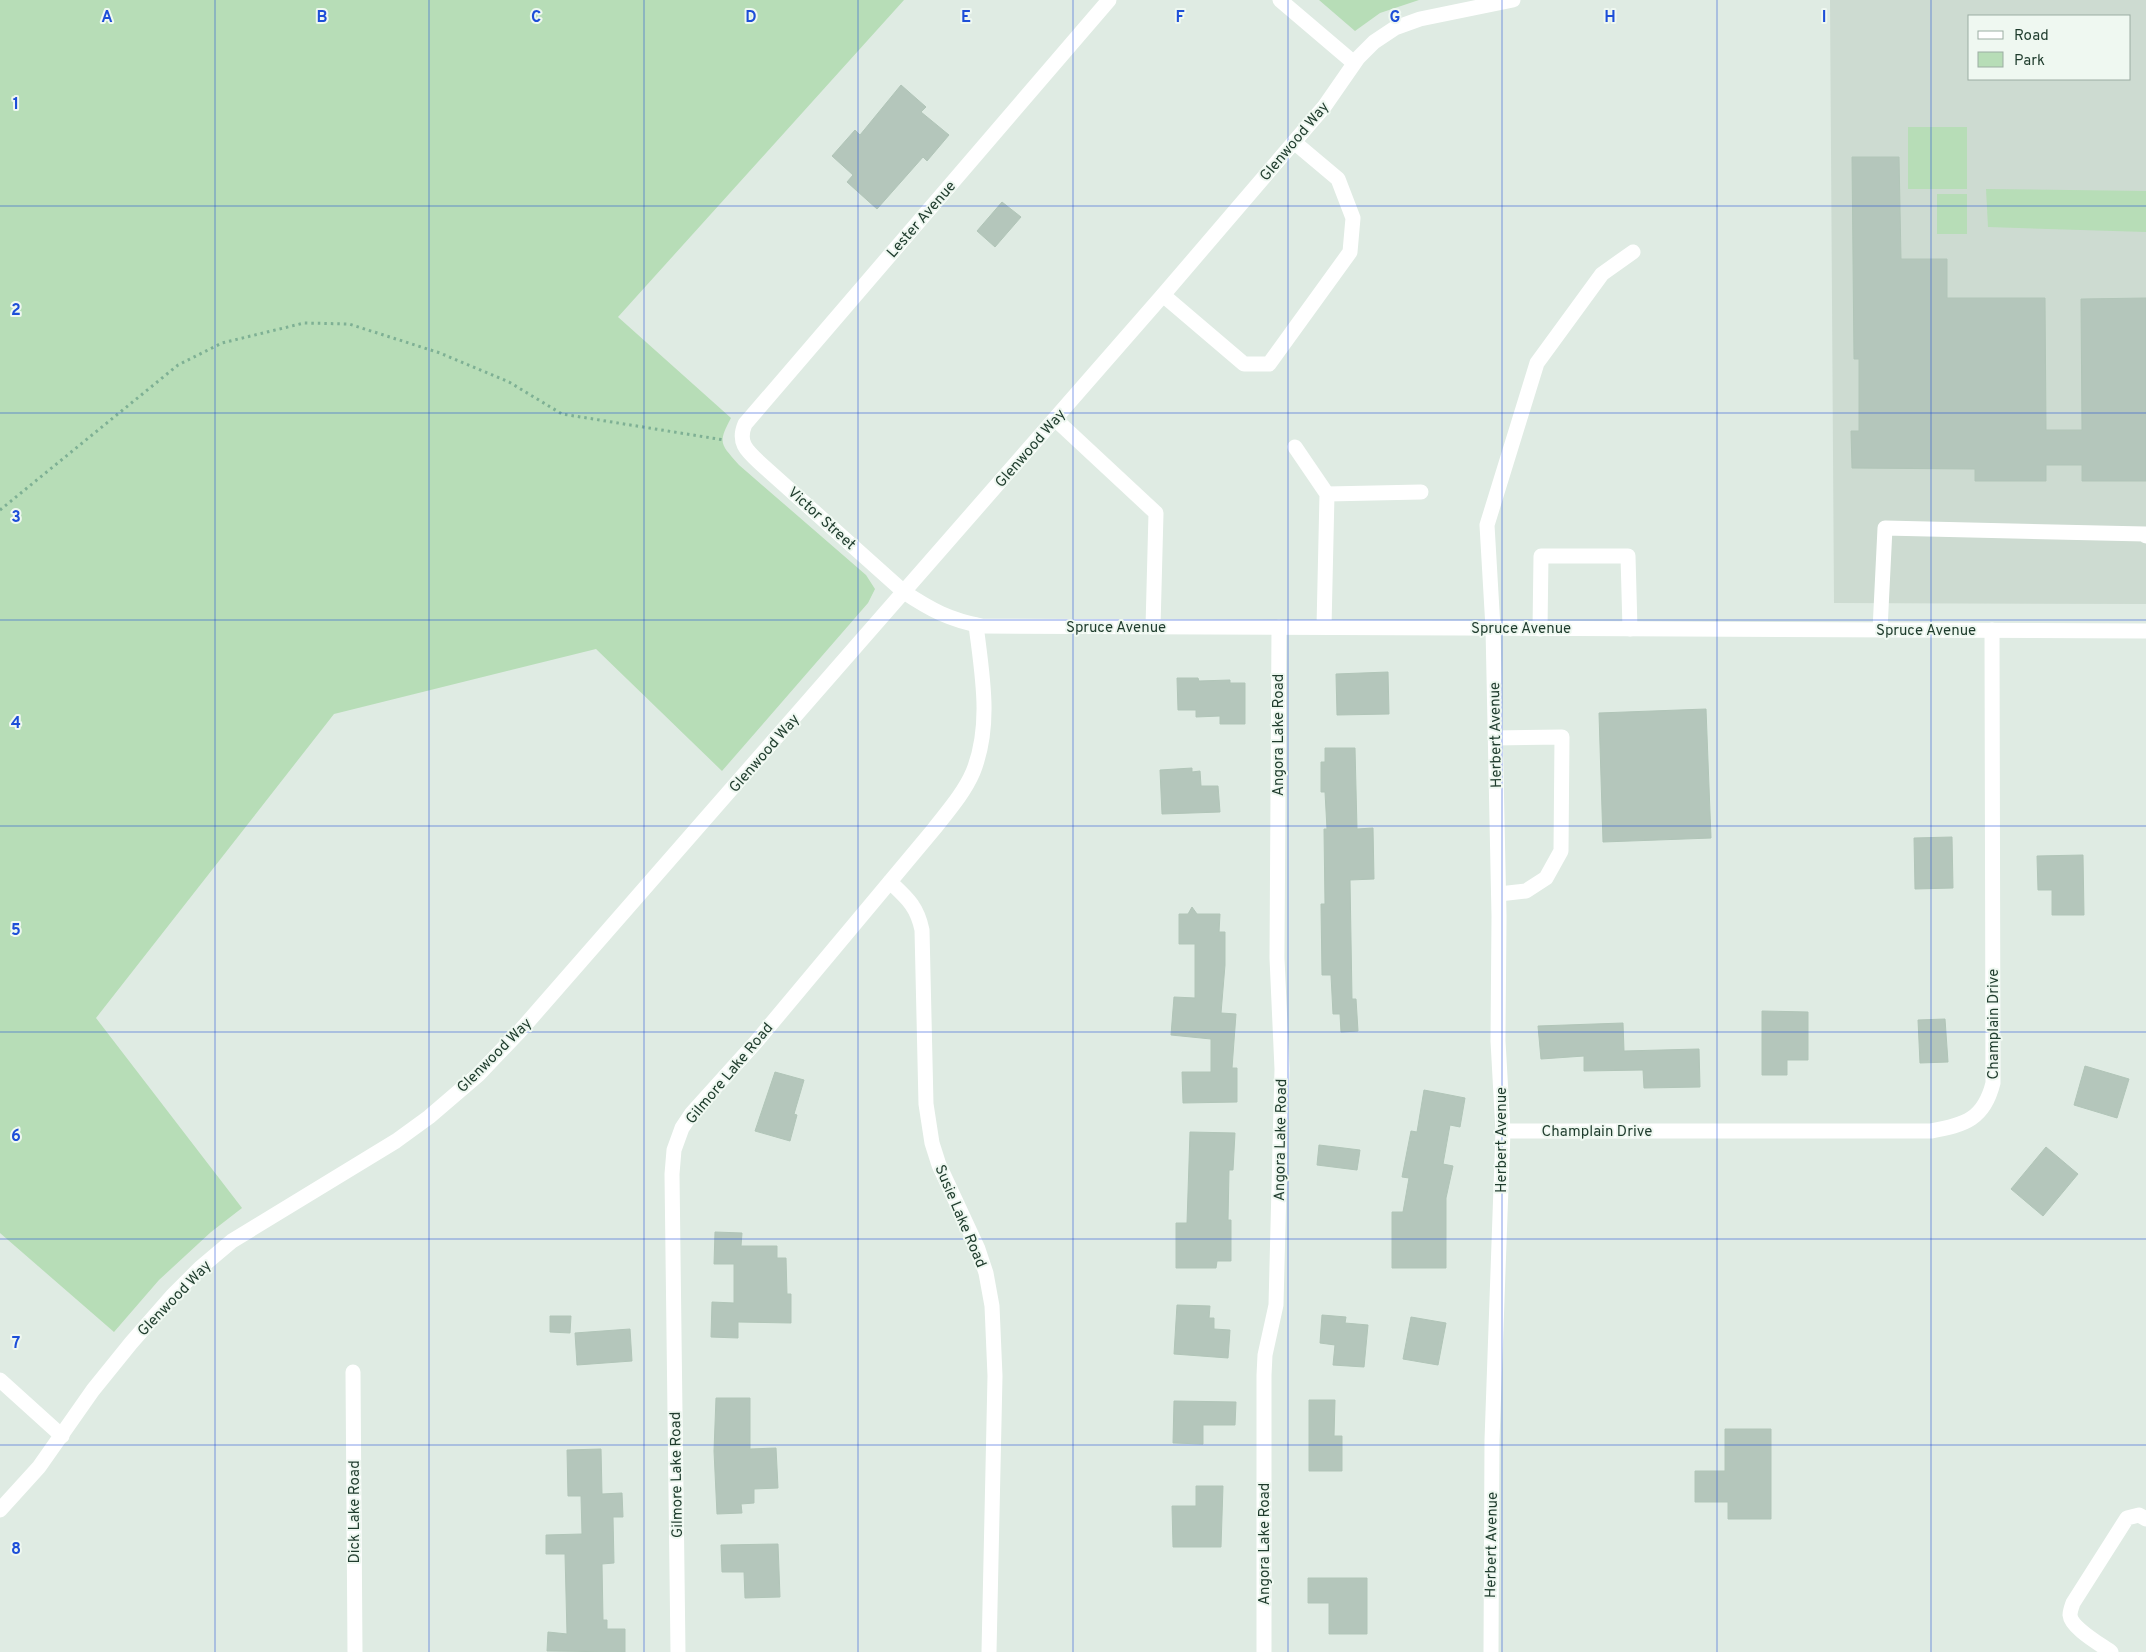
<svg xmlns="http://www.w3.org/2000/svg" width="2146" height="1652" viewBox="0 0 2146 1652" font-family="Overpass,sans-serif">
<rect width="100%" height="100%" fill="#dfebe3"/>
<path fill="#cddbd1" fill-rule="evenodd" d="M1830,0H2146V604L1834,603ZM1970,16H2130V79H1970Z"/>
<g fill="#b7ddb7">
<path d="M0,0H904L618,317L731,418C717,444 721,444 739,465L866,575L875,589L868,603L722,771L596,649L334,714L96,1018L242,1208L211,1232L159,1280L114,1332L0,1233Z"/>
<polygon points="1319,0 1419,0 1380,13 1355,31"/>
<rect x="1908" y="127" width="59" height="62"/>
<polygon points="1986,189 2146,191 2146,232 1988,227"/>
<rect x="1937" y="194" width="30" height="40"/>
</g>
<g fill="#b4c6bb" stroke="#b1c5b8">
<polygon points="901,85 926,107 921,112 949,135 927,161 923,157 877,209 847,182 853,175 832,156 855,130 860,135"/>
<polygon points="1852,157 1899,157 1901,259 1947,259 1947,298 2045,298 2046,430 2082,430 2081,299 2146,298 2146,481 2082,481 2082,465 2046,465 2046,481 1975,481 1975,469 1852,468 1851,431 1859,431 1859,359 1854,359"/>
<polygon points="1002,202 1021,217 995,247 977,231"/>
<polygon points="1388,672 1389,714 1337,715 1336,674"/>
<polygon points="1177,678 1198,678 1199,681 1230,680 1230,683 1245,683 1245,724 1220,724 1220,716 1196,717 1196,710 1178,710"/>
<polygon points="1706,709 1711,838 1603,842 1599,713"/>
<polygon points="1325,748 1355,748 1357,829 1373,828 1374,879 1350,880 1352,999 1356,999 1358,1031 1341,1032 1340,1014 1333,1014 1331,975 1322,975 1321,904 1325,904 1324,829 1327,829 1325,792 1321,792 1321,762 1325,762"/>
<polygon points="1192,768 1192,772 1200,771 1201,786 1218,786 1220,812 1162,814 1160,770"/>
<polygon points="1952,837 1953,888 1915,889 1914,838"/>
<polygon points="2083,855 2084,915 2052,915 2052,890 2038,890 2037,856"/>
<polygon points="1192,907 1197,914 1220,914 1219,932 1225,932 1225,965 1221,1013 1236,1014 1232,1068 1237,1068 1237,1102 1183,1103 1182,1072 1211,1072 1211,1039 1171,1035 1174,997 1195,998 1195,944 1179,944 1179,914 1188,914"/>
<polygon points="1762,1011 1808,1012 1808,1060 1787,1060 1787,1075 1762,1075"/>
<polygon points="1945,1019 1948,1062 1920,1063 1918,1020"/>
<polygon points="1623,1023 1624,1051 1699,1049 1700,1087 1644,1088 1643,1070 1584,1071 1584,1056 1541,1059 1538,1026"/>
<polygon points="2085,1066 2129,1079 2117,1118 2074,1105"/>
<polygon points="775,1072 804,1080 794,1114 797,1115 790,1141 755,1131"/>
<polygon points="1424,1090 1465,1098 1460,1127 1450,1125 1443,1164 1453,1166 1446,1198 1446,1268 1392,1268 1392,1212 1403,1212 1409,1178 1402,1177 1411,1131 1417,1132"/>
<polygon points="1190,1132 1235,1133 1233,1170 1229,1170 1228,1220 1231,1220 1231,1261 1217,1261 1216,1268 1176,1268 1176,1223 1187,1223"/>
<polygon points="1319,1145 1360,1150 1357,1170 1317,1165"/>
<polygon points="2046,1147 2078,1174 2043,1216 2011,1189"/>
<polygon points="715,1232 742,1233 741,1246 777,1246 777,1258 786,1258 787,1294 791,1294 791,1323 738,1322 738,1338 711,1337 712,1302 734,1303 734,1264 714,1264"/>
<polygon points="1177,1305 1210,1306 1209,1318 1214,1318 1214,1329 1230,1330 1228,1358 1174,1354"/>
<polygon points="1322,1315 1346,1317 1345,1323 1368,1325 1364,1367 1333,1365 1335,1345 1320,1343"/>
<polygon points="550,1316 571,1316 570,1333 550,1332"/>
<polygon points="1411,1317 1446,1323 1438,1365 1403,1359"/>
<polygon points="630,1329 632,1361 577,1365 575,1333"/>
<polygon points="716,1398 750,1398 750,1449 776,1448 778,1488 754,1489 754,1503 741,1504 742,1513 717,1514 714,1451"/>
<polygon points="1309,1400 1335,1400 1334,1436 1342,1436 1342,1471 1309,1471"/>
<polygon points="1174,1401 1236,1402 1235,1425 1203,1425 1203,1444 1173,1443"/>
<polygon points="1725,1429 1771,1429 1771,1519 1728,1519 1728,1502 1695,1502 1695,1471 1725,1471"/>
<polygon points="601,1449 602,1494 622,1493 623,1517 613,1517 614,1563 602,1564 603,1620 607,1620 607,1629 625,1629 625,1652 547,1651 548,1632 567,1634 565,1554 546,1554 546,1535 582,1534 581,1496 568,1496 567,1450"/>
<polygon points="1196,1486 1223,1486 1221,1547 1173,1547 1172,1506 1196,1506"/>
<polygon points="778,1544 780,1597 745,1598 744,1572 722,1572 721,1545"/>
<polygon points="1308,1578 1367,1578 1367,1634 1329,1634 1329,1603 1308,1603"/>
</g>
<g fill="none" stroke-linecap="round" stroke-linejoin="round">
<polyline stroke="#7eb094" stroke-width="3" stroke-dasharray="2.5 4" stroke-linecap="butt" points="0,510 178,365 222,343 304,323 349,324 440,353 509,382 562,414 724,440"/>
<g stroke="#fff" stroke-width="15">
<path d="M1109,0L745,424C737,443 747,451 761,464L904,592C931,610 950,620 982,626L2146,631"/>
<polyline points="1280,0 1354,63"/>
<polyline points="1163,295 1244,364 1269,364 1350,252 1353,218 1338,179 1294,142"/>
<polyline points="1055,419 1156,513 1153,627"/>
<polyline points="1295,447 1327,494 1324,627"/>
<polyline points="1327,494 1421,492"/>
<polyline points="1540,629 1541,556 1628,556 1630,629"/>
<polyline points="1880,630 1885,528 2145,534 2146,536"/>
<polyline points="1495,738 1562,737 1561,851 1546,878 1526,891 1499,894"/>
<path d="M890,882C907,898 917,906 922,930L926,1104L932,1143L939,1165L978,1249L986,1273L992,1306L995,1376L989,1652"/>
<path d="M1503,1131H1931C1965,1125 1984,1119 1993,1083L1992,630"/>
<polyline points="353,1372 355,1652"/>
<polyline points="0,1380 62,1436"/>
<polyline points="0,1510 39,1467 93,1390 131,1343 173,1295 200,1268 232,1241 396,1141 429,1117 478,1075 519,1032 1163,295 1324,107 1358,58 1374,42 1395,28 1420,19 1513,0"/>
<path d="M678,1652L672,1174L674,1150L682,1128L692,1113L756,1042L934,829C948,811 964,793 973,772C992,725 982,674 976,625"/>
<polyline points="1264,1652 1264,1375 1265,1355 1276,1305 1282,1069 1277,958 1279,627"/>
<polyline points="1491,1652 1492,1440 1503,1131 1498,1041 1499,916 1493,628 1487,525 1537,363 1602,274 1633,252"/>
<path d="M2111,1652C2100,1644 2071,1628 2070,1615C2070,1611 2072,1606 2073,1603L2127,1518L2139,1515L2146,1519"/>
</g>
</g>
<path fill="none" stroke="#1d4ed8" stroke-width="1" stroke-opacity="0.55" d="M215,0V1652M429,0V1652M644,0V1652M858,0V1652M1073,0V1652M1288,0V1652M1502,0V1652M1717,0V1652M1931,0V1652M0,206H2146M0,413H2146M0,620H2146M0,826H2146M0,1032H2146M0,1239H2146M0,1445H2146"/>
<g text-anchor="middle" stroke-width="4" stroke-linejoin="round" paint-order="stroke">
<g font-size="15" fill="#1f3c2d" stroke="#eff8f1">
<text transform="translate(1294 141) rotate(-50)" y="5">Glenwood Way</text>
<text transform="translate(921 219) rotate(-49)" y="5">Lester Avenue</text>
<text transform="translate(1030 448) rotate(-49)" y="5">Glenwood Way</text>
<text transform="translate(822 518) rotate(42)" y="5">Victor Street</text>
<text x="1116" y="632">Spruce Avenue</text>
<text x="1521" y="633">Spruce Avenue</text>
<text x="1926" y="635">Spruce Avenue</text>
<text transform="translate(1278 735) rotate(-90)" y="5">Angora Lake Road</text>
<text transform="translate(1495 735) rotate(-91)" y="5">Herbert Avenue</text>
<text transform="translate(764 753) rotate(-49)" y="5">Glenwood Way</text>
<text transform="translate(1993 1024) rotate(-90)" y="5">Champlain Drive</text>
<text transform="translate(494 1055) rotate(-45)" y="5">Glenwood Way</text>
<text transform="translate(729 1073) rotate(-50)" y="5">Gilmore Lake Road</text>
<text x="1597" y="1136">Champlain Drive</text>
<text transform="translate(1280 1140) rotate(-89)" y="5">Angora Lake Road</text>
<text transform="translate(1501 1140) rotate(-90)" y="5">Herbert Avenue</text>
<text transform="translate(961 1216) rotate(67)" y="5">Susie Lake Road</text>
<text transform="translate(174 1298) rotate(-46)" y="5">Glenwood Way</text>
<text transform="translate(676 1475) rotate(-91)" y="5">Gilmore Lake Road</text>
<text transform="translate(354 1512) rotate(-90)" y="5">Dick Lake Road</text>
<text transform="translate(1264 1544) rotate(-90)" y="5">Angora Lake Road</text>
<text transform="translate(1491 1545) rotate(-89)" y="5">Herbert Avenue</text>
</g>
</g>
<g font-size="16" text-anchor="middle" font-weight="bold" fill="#1d4ed8" stroke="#eff8f1" stroke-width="4" stroke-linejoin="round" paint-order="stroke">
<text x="107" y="22">A</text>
<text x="322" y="22">B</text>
<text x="536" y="22">C</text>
<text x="751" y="22">D</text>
<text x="966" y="22">E</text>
<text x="1180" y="22">F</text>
<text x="1395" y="22">G</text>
<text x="1610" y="22">H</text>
<text x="1824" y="22">I</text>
<text x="16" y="109">1</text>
<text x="16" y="315">2</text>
<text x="16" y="522">3</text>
<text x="16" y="728">4</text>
<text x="16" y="935">5</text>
<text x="16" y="1141">6</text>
<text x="16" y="1348">7</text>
<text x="16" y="1554">8</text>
</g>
<rect x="1968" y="15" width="162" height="65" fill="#eff8f1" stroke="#9cada3"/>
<rect x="1978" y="31" width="25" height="8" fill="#ffffff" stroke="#9cada3"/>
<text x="2014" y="40" font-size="15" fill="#1f3c2d">Road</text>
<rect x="1978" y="52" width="25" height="15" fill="#b7ddb7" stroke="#9cada3"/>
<text x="2014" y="65" font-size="15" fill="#1f3c2d">Park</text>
</svg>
